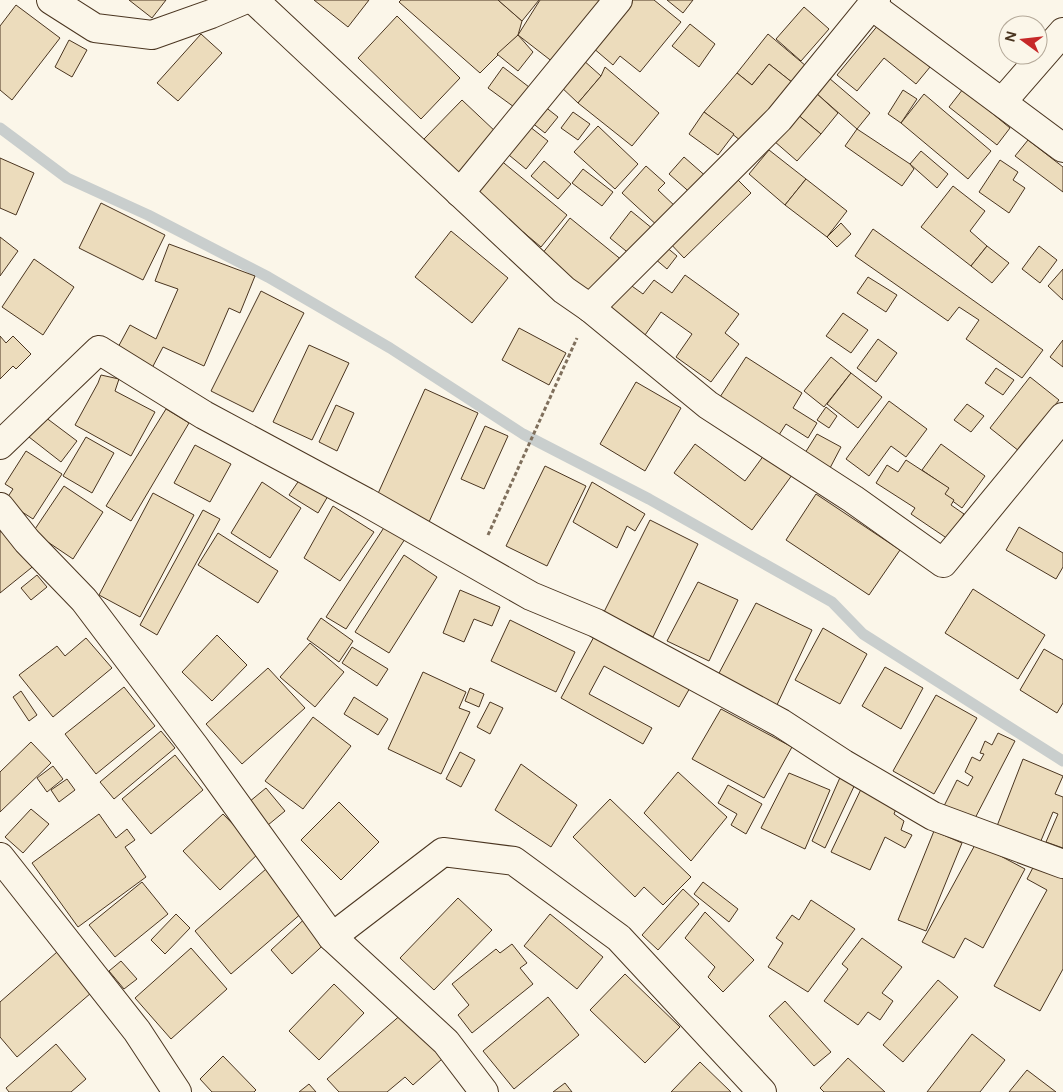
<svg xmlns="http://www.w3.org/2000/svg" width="1063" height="1092" viewBox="0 0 1063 1092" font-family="'DM Sans',sans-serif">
<rect width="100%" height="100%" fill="#fbf6e9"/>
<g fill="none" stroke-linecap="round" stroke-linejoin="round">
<polyline stroke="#c9cecd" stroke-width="11" points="0,128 67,178 148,215 268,277 390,348 523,434 649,499 832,602 863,634 1063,761"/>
</g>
<g fill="#ecdcbc" stroke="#4a3520">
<polygon points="129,0 166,0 152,18"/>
<polygon points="314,0 369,0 348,27"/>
<polygon points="401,0 498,0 522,21 518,35 480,73 399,2"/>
<polygon points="498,0 539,0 522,21"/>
<polygon points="540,0 608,0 558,66 518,35"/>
<polygon points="630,0 654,0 681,22 640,72 620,56 613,65 592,47"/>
<polygon points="667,0 693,0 683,13"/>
<polygon points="16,5 60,38 12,100 0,90 0,26"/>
<polygon points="804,7 829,29 801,61 776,39"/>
<polygon points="397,16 460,78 421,119 358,58"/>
<polygon points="690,24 715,44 699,67 672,46"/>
<polygon points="879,24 930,67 916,84 884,58 857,91 837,75"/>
<polygon points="201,34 222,53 178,101 157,83"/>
<polygon points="768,34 806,66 793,83 769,64 752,85 737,73"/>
<polygon points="518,35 533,52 518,71 497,54"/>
<polygon points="69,40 87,50 72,77 55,67"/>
<polygon points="582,59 601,76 578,103 559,85"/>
<polygon points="769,64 793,83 745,144 704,112 737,73 752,85"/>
<polygon points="503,67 529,87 514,107 488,88"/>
<polygon points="605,67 659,113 632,146 578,103 601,76"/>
<polygon points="829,78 870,113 857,129 816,93"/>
<polygon points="963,89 1010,128 997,145 949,107"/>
<polygon points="903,90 917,99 901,123 888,114"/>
<polygon points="816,93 838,113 821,134 797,114"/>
<polygon points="924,94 991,151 968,179 901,123"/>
<polygon points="462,100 497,133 459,173 424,139"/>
<polygon points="544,106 558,117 545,133 531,122"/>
<polygon points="573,112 590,124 578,140 561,128"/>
<polygon points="704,112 734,134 718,155 689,134"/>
<polygon points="797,114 821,134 797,161 774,141"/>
<polygon points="525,123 548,141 526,169 504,151"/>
<polygon points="598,126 638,164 615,189 574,152"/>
<polygon points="857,129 910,164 914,169 902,186 845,146"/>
<polygon points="1028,140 1063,167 1063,192 1015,156"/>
<polygon points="769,150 806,179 785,205 749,174"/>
<polygon points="921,151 948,174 937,188 910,164"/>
<polygon points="684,157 709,179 694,196 669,174"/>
<polygon points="0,158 34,173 16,215 0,208"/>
<polygon points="499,159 567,215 541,247 473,190"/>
<polygon points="1000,160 1018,172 1013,180 1025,188 1009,213 979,192"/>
<polygon points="544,161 571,184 558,199 531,176"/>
<polygon points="646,166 665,183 658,190 677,208 660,228 622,193"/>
<polygon points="583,169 613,192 602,206 572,183"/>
<polygon points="735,177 751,193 684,258 668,241"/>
<polygon points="806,179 847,211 827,237 785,205"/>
<polygon points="953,186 985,211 970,231 987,246 971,266 921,227"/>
<polygon points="101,203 165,235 143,280 79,248"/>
<polygon points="631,211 653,229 631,255 610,238"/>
<polygon points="570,218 623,261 595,297 542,254"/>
<polygon points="841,223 851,234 837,247 827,237"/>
<polygon points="873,229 1043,350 1022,378 966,339 979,320 959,307 948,321 855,256"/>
<polygon points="451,231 508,278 472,323 415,277"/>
<polygon points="0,237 18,251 0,276"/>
<polygon points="659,241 677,256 667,269 648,253"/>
<polygon points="169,244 255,276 240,313 229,308 204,366 163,347 151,370 116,351 130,325 156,339 178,289 155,281"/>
<polygon points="987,246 1009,263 992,283 971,266"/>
<polygon points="1039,246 1057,260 1040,283 1022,269"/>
<polygon points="34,259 74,287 43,335 2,307"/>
<polygon points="1063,269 1063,300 1048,286"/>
<polygon points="685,275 739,314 725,333 739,344 711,382 676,357 692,334 661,312 645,335 604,305 622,279 643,294 654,280 672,293"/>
<polygon points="868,277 897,295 886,312 857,293"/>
<polygon points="261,291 304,313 253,412 211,391"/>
<polygon points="843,313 868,330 851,353 826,336"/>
<polygon points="519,328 566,353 549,385 502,360"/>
<polygon points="0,336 6,343 13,336 31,354 16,369 13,366 0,379"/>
<polygon points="878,339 897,353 876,382 857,368"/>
<polygon points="1063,340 1063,367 1050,357"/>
<polygon points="309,345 349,363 312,440 273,422"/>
<polygon points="746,357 802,393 793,408 817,423 808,438 786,424 779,435 720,397"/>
<polygon points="831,357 851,373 824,407 804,391"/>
<polygon points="996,368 1014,380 1003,395 985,383"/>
<polygon points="851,373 882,397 858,428 827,404"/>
<polygon points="101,375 119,379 115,391 155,412 131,456 75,425 98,383"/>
<polygon points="1030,377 1059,400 1019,451 990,428"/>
<polygon points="636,382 681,408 645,471 600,444"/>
<polygon points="425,389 478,413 429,522 376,498"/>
<polygon points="889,401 927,429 906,457 891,446 869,476 846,459"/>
<polygon points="967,404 984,416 971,432 954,420"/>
<polygon points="336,405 354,413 337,451 319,442"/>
<polygon points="826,407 837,416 829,428 817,420"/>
<polygon points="166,409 189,423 131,521 106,506"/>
<polygon points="45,417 77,441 61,462 29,437"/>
<polygon points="485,426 508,436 484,489 461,479"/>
<polygon points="817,434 841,447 830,468 805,453"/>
<polygon points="86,437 114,453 92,493 63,476"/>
<polygon points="695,444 745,481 767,451 795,471 752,530 674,473"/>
<polygon points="941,444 985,476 962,508 943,494 948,488 922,470"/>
<polygon points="195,445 231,464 210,502 174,483"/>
<polygon points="26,451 62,474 33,519 5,501 13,489 5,484"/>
<polygon points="906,460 949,488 945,494 954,500 951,505 964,514 948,539 911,514 915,508 876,483 887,465 898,472"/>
<polygon points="545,466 586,486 547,566 506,546"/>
<polygon points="300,479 328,496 318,513 289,495"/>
<polygon points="262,482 301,508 270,558 231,533"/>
<polygon points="592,482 645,514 635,531 627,526 617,548 573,522"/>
<polygon points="64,486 103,512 73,559 33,532"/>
<polygon points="153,493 194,515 140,617 99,595"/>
<polygon points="816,494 900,550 869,595 786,540"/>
<polygon points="333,506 374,532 340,581 304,558"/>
<polygon points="203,510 220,519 157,635 140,625"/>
<polygon points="650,520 698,544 653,637 604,612"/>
<polygon points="385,526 405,539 346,629 326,617"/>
<polygon points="7,527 36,564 0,593 0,532"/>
<polygon points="1019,527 1063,553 1063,567 1056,579 1006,550"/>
<polygon points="218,533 278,571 258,603 198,565"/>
<polygon points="404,555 437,577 389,653 355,632"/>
<polygon points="37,575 47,587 31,600 21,588"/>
<polygon points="698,582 738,600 709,661 667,641"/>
<polygon points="973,589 1045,635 1018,679 945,633"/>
<polygon points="460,590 500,607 492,626 474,619 464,642 443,633"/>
<polygon points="756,603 812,630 776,707 718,675"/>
<polygon points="321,618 353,641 339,662 307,639"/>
<polygon points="510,620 575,652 556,692 491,661"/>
<polygon points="823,628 867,654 840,704 795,680"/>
<polygon points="596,633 691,686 679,707 604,666 589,694 652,728 643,744 561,698"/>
<polygon points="217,635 247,665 212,701 182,672"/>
<polygon points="86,638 112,668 53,717 19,675 57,646 65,656"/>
<polygon points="310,643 344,672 315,707 280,677"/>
<polygon points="352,647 388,669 377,686 342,663"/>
<polygon points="1044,649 1063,660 1063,703 1057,713 1020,690"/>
<polygon points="885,667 923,688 901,729 862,706"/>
<polygon points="268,668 305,708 242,764 206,724"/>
<polygon points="423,672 466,692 459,708 470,712 441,774 388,749"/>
<polygon points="124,687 155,726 96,774 65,734"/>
<polygon points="470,688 484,694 479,707 465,701"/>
<polygon points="21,691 37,715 29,721 13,697"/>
<polygon points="936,695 977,718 934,794 893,771"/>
<polygon points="354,697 388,719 378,735 344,714"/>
<polygon points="490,702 503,708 490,734 477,727"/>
<polygon points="721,709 792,747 764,798 692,759"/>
<polygon points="313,717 351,746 303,809 265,781"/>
<polygon points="161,731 175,748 114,799 100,782"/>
<polygon points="998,733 1015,741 972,824 943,808 957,780 968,786 973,777 965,772 972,757 980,761 984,754 980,753 985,741 992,745"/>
<polygon points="31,742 51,763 0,812 0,772"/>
<polygon points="460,752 475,760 461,787 446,779"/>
<polygon points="175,755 203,790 151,834 122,799"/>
<polygon points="1023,759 1063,776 1055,794 1063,797 1063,848 1046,842 1058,814 1053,812 1040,843 997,826"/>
<polygon points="521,764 577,805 551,847 495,810"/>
<polygon points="53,766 63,779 47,792 37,778"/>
<polygon points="678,772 727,817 691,861 644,813"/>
<polygon points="789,773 830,790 805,849 761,828"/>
<polygon points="842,773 857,780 825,848 812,841"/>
<polygon points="67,779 75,790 59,802 51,790"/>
<polygon points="728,785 762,804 746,834 731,825 737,814 718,803"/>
<polygon points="863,785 899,801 894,814 904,821 901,830 912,835 905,848 885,837 870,870 831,852"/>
<polygon points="266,788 285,811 268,825 249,802"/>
<polygon points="610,799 691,877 663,905 644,887 635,897 573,837"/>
<polygon points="339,802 379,842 341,880 301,840"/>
<polygon points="31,809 49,824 23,853 5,837"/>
<polygon points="99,814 116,838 127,829 135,840 125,847 146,877 78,927 32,863"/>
<polygon points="223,814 260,852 220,890 183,851"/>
<polygon points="934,831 962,843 926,931 898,920"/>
<polygon points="976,843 1025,869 983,948 965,938 954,958 922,942"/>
<polygon points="1038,858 1063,872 1063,969 1040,1011 994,986 1047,890 1027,879"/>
<polygon points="266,869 303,912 231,974 195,931"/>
<polygon points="142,882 168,914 115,957 89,925"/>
<polygon points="703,882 738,909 729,922 694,894"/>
<polygon points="683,889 699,904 658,950 642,935"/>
<polygon points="458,898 492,930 434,990 400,958"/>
<polygon points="811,900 855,929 808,992 768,967 783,943 776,938 792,915 799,920"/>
<polygon points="705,912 754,960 723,992 708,977 715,967 685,938"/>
<polygon points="311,913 332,937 292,974 271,950"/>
<polygon points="176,914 190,928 165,954 151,940"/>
<polygon points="550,914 603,957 577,989 524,946"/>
<polygon points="862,938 902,967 882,993 893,1001 880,1020 868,1012 858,1025 824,1001 848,969 842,964"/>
<polygon points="512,944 527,963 520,968 533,984 472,1033 458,1015 469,1005 452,984 496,949 500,953"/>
<polygon points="191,948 227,989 171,1039 135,998"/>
<polygon points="57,952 91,993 17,1057 0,1037 0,1002"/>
<polygon points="121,961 137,979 124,989 109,971"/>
<polygon points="625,974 680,1027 645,1063 590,1010"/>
<polygon points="938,980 958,997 903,1062 883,1045"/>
<polygon points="334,984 364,1013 319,1060 289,1031"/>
<polygon points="548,997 579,1035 514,1089 483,1051"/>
<polygon points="785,1001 831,1052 814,1066 769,1016"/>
<polygon points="403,1013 442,1059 413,1085 405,1077 387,1092 339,1092 327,1079"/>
<polygon points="972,1034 1005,1060 980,1092 927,1092"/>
<polygon points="56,1044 86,1079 71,1092 9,1092 6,1088"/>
<polygon points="223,1056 256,1090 254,1092 212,1092 200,1079"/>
<polygon points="848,1058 885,1092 824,1092 820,1088"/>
<polygon points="700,1062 731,1092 671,1092"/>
<polygon points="1027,1070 1056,1092 1009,1092"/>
<polygon points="565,1083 572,1092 553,1092"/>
<polygon points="309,1084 316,1092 299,1092"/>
</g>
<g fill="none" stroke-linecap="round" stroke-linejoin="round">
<g stroke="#4a3520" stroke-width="30">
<g id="street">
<polyline points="51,0 95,28 152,35 211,14 244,0"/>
<polyline points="254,0 564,290 590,308 708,405 853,499 943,563 1063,417"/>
<polyline points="872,6 1063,148"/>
<polyline points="1002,102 1063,32"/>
<polyline points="460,193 618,0"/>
<polyline points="590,308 779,119 876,0"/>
<polyline points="0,445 99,350 204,415 366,502 531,596 596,623 781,723 844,764 933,816 1063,864"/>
<polyline points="0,507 27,541 84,600 195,747 332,937 446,1042 484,1092"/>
<polyline points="0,857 137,1031 177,1092"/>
<polyline points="332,937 443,852 514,861 619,938 762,1092"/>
</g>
</g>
<polyline stroke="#7f6f5c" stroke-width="3" stroke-dasharray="4 2.5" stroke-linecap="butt" points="488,535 577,338"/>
<use href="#street" stroke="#fbf6e9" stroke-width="28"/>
</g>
<g transform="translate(1023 40) rotate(285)"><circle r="24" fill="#fbf6e9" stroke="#b4a999"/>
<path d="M0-4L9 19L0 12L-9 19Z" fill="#c62828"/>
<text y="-8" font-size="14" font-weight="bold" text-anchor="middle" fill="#4a3520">N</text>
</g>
</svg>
